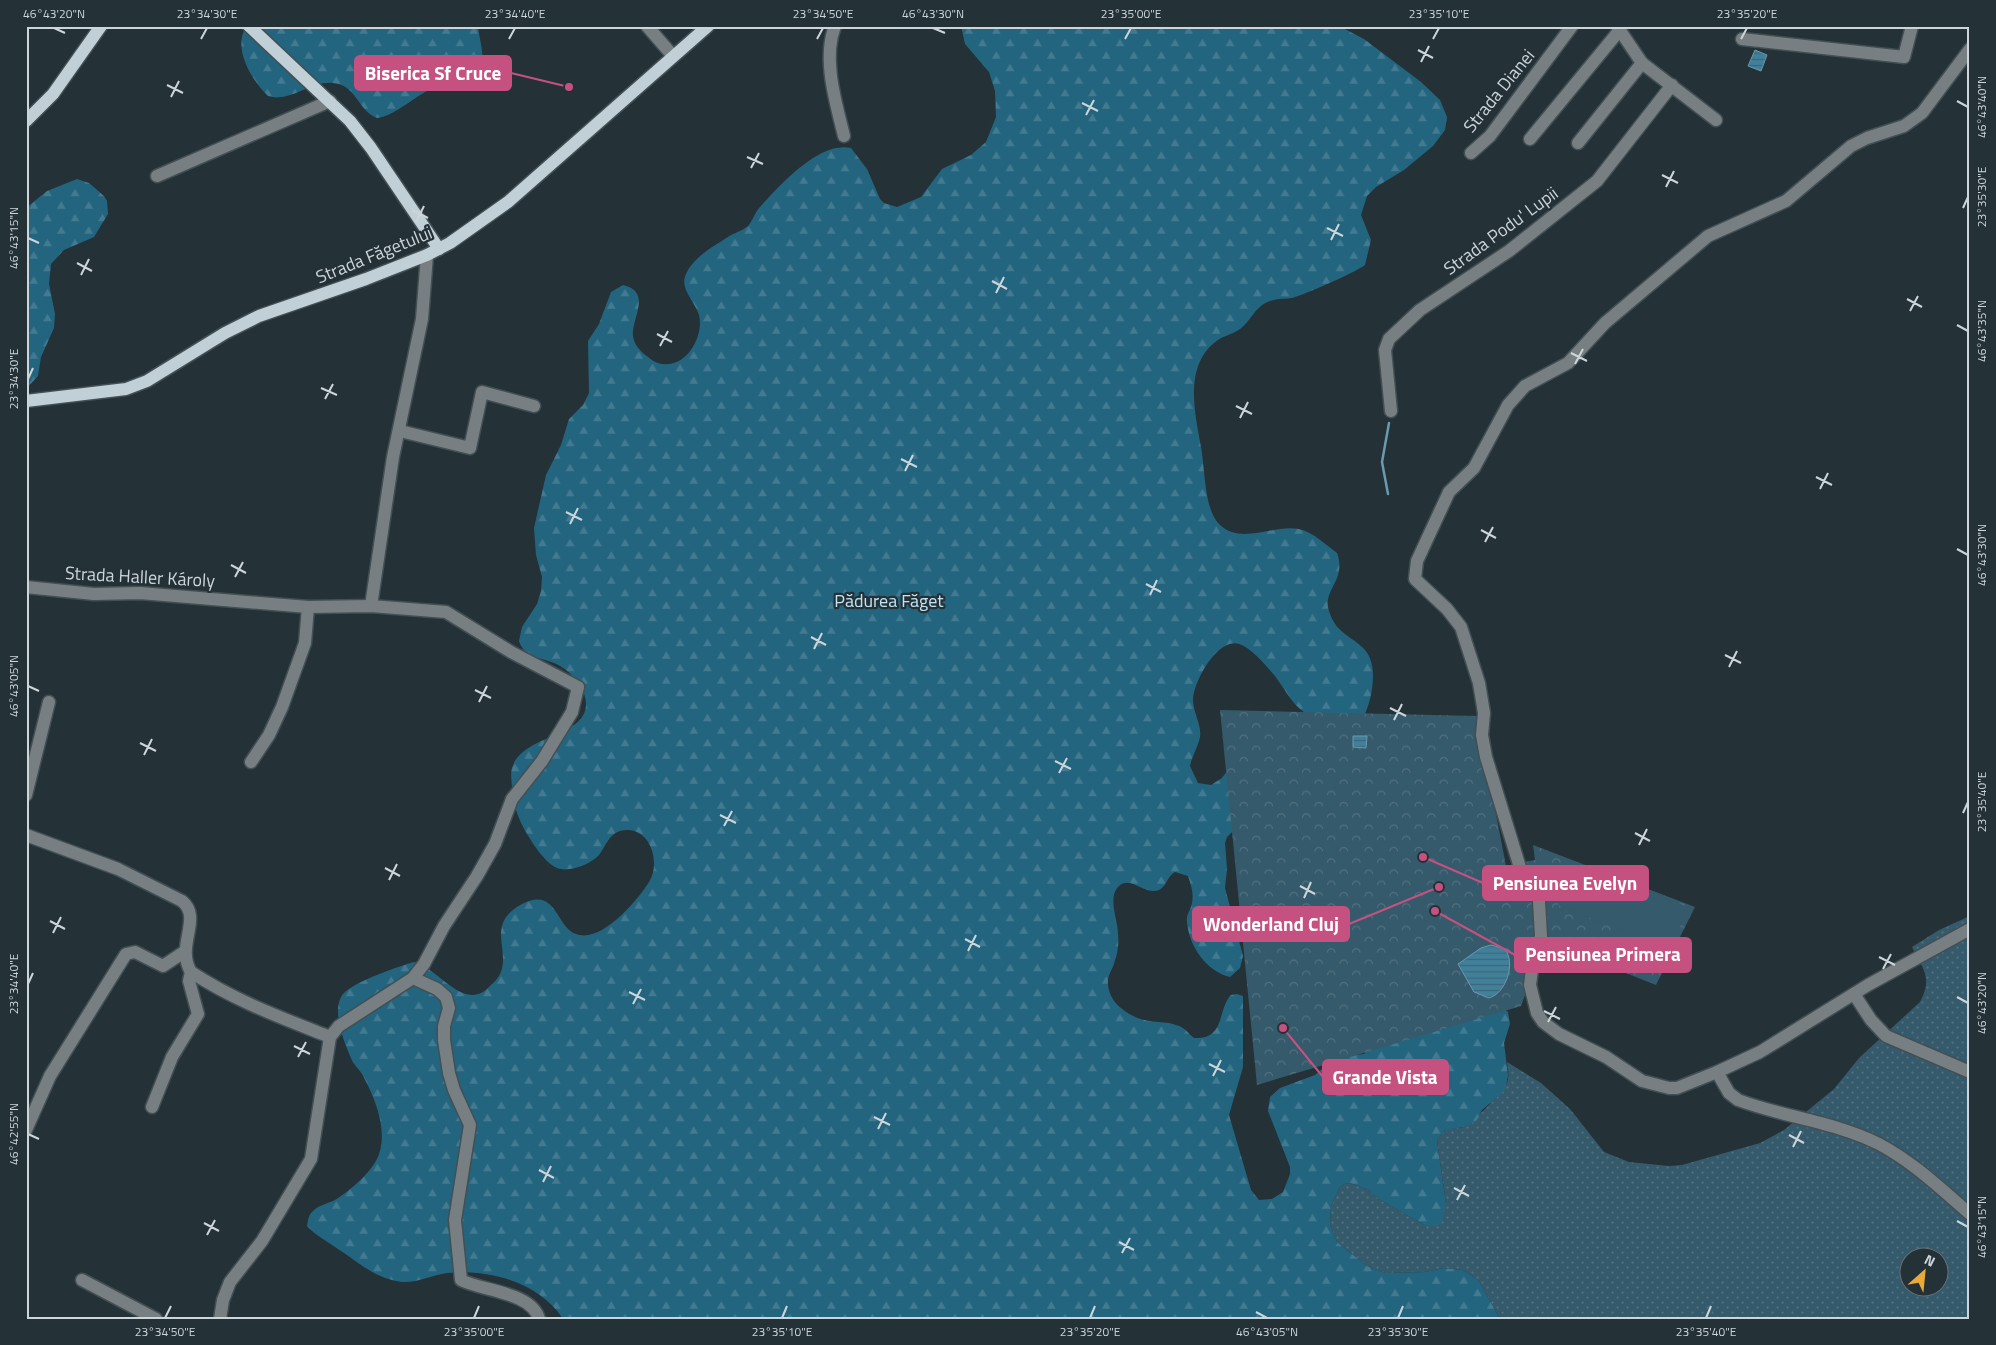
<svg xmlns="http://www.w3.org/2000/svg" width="1996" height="1345" viewBox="0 0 1996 1345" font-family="'Titillium Web',sans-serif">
<defs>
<pattern id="grass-dots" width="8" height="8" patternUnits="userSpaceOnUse" patternTransform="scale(1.25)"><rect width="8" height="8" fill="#355a6b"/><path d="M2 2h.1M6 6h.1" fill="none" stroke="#517180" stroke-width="1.8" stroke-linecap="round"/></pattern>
<pattern id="forest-firs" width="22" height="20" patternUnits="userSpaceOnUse" patternTransform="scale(1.25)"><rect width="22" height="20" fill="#23657f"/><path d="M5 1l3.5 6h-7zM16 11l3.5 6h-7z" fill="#427a91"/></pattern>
<pattern id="park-crowns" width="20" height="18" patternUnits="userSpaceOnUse" patternTransform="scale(1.25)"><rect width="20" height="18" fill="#355a6b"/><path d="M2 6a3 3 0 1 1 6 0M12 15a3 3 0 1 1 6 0" fill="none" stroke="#517180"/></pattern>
<pattern id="water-rules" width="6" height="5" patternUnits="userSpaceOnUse" patternTransform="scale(1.25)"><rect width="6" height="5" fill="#40809b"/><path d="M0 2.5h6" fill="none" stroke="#3f6677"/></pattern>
</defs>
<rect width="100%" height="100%" fill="#243137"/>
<path fill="url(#grass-dots)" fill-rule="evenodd" d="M1970,916V1319H1500L1479,1281L1463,1270L1444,1268L1425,1272L1385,1273L1367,1266L1337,1242L1330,1225L1331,1206L1339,1188L1344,1184L1350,1183L1369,1190L1379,1199L1424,1225L1446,1204L1437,1140L1445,1130C1451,1127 1458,1129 1464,1127C1471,1124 1503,1092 1506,1085C1510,1078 1508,1070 1507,1062L1541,1083L1570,1109L1604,1152L1629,1162L1669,1166L1682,1165L1760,1143L1784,1130L1834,1089L1859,1058L1920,1002C1933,978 1923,969 1912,947L1939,930ZM1908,1258H1938V1288H1908Z"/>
<g fill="url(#forest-firs)">
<path d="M247,26H478C479,39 486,57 480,68C472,85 446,83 431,89C415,96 393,117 377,118C357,110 357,85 333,83C310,81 290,103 268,96C252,81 231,46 247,26Z"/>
<path d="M961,26H1339L1364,39L1421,82L1440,100L1447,117L1445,130L1433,146L1404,170L1376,187L1367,196L1361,215L1371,240L1365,265C1354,273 1306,294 1292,298C1286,299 1280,298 1274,300C1256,303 1253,319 1240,329C1232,335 1221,336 1214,343C1184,368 1195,414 1201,447C1205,467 1204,509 1219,524C1240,546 1274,524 1299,529C1313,532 1326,545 1337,553C1347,581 1322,589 1329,611C1336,634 1351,635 1365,650C1379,666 1372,699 1364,716C1353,716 1318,718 1310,715C1294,709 1285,689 1275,676C1266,666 1252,648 1239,644C1218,637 1193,682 1193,700C1193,712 1202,726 1200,737C1198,747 1192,756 1190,766L1198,783L1211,785L1222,778L1234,761L1241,823L1227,837L1225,843L1227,869L1225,888L1243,956L1240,968L1230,977C1206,971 1189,946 1187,922C1186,914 1191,910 1192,903C1194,893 1191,885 1188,876L1175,872C1166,877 1166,891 1154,891C1143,892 1129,876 1119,886C1107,897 1118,920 1118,934C1119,942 1118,953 1115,960C1113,970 1107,974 1108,985C1109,994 1114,1003 1121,1008C1144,1027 1158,1018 1179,1026C1185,1028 1189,1034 1194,1038C1226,1040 1217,1009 1231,995L1237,994L1243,996V1067L1229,1115L1251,1190L1259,1200L1272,1199L1283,1192L1290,1174V1167L1268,1111L1270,1097L1280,1088L1315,1075L1330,1062L1349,1056L1364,1054L1374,1046L1503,1008L1508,1012L1510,1024L1504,1043L1508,1075L1506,1087L1502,1093L1482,1110L1476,1121L1464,1127L1445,1130L1437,1140L1446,1204L1442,1222L1437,1226L1424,1225L1379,1199L1369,1190L1350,1183L1344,1184L1339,1188L1331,1206L1330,1225L1337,1242L1367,1266L1385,1273L1425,1272L1444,1268L1463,1270L1479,1281L1500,1319H563C539,1282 489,1269 447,1273C432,1275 417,1283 402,1282C376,1279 358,1262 338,1249C327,1241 316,1236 307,1226C308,1221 308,1216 312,1212C318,1205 327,1204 335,1200C350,1191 374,1170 379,1154C388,1128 374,1096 362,1074C358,1068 353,1064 351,1058C344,1042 330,1008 344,993C354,982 399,966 414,962C435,967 457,1001 478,994C483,993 487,989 491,985C522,959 478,928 522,904C557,886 555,926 576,934C601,944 638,900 649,882C662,862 649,823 620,831C608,835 606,846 599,855C591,864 569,873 557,868C550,865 544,858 539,852C525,833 513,812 512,788C512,782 510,774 512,768C522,734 586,738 586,704C586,687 568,667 551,662C538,657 524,657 519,641L522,627L537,604L541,591L542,577L536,555L534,528L546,475L561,445L569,419L583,405L589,393L588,341L599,324L611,292L623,285C653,292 631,319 633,336C634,345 641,352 648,357C654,362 660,365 668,364C689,363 704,334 699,315C695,301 679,289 686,274C694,256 716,245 731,235C737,232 743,230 748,226C753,220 755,212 760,207C780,185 819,141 851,148L867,169L880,199L884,203L897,207L921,197L942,169L971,155L986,142L996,117L995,91L989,72L965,44Z"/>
<polygon points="77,179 89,183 104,196 107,201 108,214 94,237 64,250 51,264 49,284 55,314 54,328 41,357 38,376 26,389 26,208 47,191"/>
</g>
<polygon fill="url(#park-crowns)" points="1220,710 1477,716 1506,866 1535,860 1533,845 1695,907 1656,985 1545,941 1521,1006 1257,1085"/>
<polygon fill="#355a6b" points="1569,875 1642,903 1647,891 1688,907 1670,950 1558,905"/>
<g fill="url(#water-rules)" stroke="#6a9aae">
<polygon points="1755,50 1767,55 1761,71 1748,66"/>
<polygon points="1353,736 1367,736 1366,748 1353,747"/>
<path d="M1491,945L1505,949C1516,964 1506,993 1489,998L1474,992L1458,964L1481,948Z"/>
</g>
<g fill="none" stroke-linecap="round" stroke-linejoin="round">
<polyline stroke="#6a9aae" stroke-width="2.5" points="1388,494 1382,462 1389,423"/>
<g stroke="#424f54" stroke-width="15">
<g id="minor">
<polyline points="647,26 673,56"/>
<path d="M835,26C822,59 836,103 844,136"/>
<polyline points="1617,26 1642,63 1716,120"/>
<polyline points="1742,39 1904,57 1912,26"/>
<polyline points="1970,49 1922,113 1904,126 1867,138 1851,146 1786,201 1708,236 1605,323 1568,363 1525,386 1508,405 1474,468 1449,492 1417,561 1415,579 1447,609 1461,627 1479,683 1484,713 1482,735 1486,757 1522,874 1536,879 1538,884 1541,936 1533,962 1530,985 1537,1013 1543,1022 1559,1034 1606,1057 1642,1081 1669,1088 1677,1088 1717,1072 1760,1052 1868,985 1970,929"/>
<polyline points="1530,139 1619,31"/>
<polyline points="1578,143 1642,63"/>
<polyline points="1471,153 1490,136 1572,26"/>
<polyline points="157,176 330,101"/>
<polyline points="1391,411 1385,350 1389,339 1420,310 1509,251 1597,181 1672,85"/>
<polyline points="400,431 470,448 482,392 534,406"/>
<polyline points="26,587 94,594 140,593 308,607 371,606 446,612 511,652 578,687 572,712 542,761 512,799 495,844 477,876 444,926 424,964 413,978 339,1026 330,1037 311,1159 262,1241 230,1282 223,1300 220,1319"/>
<polyline points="371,606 393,457 422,319 427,255"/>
<polyline points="251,762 269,735 282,707 305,643 308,607"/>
<polyline points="26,795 49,702"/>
<path d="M26,835L118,869L182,901C203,918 175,946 191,972C235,1001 282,1018 330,1037"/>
<path d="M413,978L437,989L446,997L449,1008L444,1026V1040L449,1073L454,1090L470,1125L455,1220L461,1280C482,1291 532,1292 539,1319"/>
<polyline points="1854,994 1871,1020 1886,1036 1970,1072"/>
<path d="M1717,1072L1729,1093L1738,1100C1783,1117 1836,1122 1879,1144C1913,1162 1941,1189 1970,1214"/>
<polyline points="152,1107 172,1057 198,1014 189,981 191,972"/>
<polyline points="26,1130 50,1076 126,954 135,952 163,966 184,952"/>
<polyline points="82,1280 156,1319"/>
</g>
</g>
<g stroke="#424f54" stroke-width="15">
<g id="major">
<polyline points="249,26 350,121 371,148 439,249"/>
<polyline points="26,121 53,94 101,26"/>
<polyline points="26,401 126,389 147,381 225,333 259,316 366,279 427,255 450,243 508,202 708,26"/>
</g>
</g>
<use href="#minor" stroke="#787f82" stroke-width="12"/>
<use href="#major" stroke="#c1cfd6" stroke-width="12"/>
</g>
<path fill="none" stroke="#ccd5d9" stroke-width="2" d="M54,28L65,33M933,28L945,33M201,39L207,28M509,39L515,28M817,39L823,28M1125,39L1131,28M1433,39L1439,28M1741,39L1747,28M1418,50L1433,58M1421,62L1429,46M167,85L183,93M171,97L179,81M1957,101L1968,107M1082,103L1098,111M1086,115L1094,100M747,157L763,164M751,168L759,153M1662,175L1678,183M1666,187L1674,171M1963,208L1968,197M412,210L428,218M416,222L424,206M1327,228L1343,236M28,238L39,243M1331,240L1339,224M77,263L92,271M81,275L89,259M992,281L1007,289M996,293L1004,277M1907,299L1922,307M1910,311L1918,296M1957,325L1968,331M657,334L672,342M660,346L668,331M1571,353L1587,361M1575,364L1583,349M28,379L33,368M321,388L337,395M325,399L333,384M1236,406L1252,414M1240,418L1248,402M901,459L917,467M905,471L913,455M1816,477L1832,485M1820,489L1828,473M566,512L582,520M570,524L578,508M1481,530L1496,538M1485,542L1493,527M1957,549L1968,555M231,565L246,573M235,577L243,562M1146,584L1161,592M1150,595L1157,580M811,637L826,645M814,649L822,633M1725,655L1741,663M1729,667L1737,651M28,686L39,691M475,690L491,698M479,702L487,686M1390,708L1406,716M1394,720L1402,704M140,743L156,751M144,755L152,739M1055,761L1071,769M1059,773L1067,758M1963,813L1968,802M720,815L736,823M724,826L732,811M1635,833L1650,841M1639,845L1647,829M385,868L400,876M389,880L397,864M1300,886L1315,894M1304,898L1311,882M50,921L65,929M53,933L61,917M965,939L980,947M968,951L976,935M1879,957L1895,965M1883,969L1891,954M28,984L33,973M629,992L645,1000M1957,997L1968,1003M633,1004L641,989M1544,1011L1560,1019M1548,1022L1556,1007M294,1046L310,1054M298,1057L306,1042M1209,1064L1225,1072M1213,1076L1221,1060M874,1117L890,1125M878,1129L886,1113M28,1134L39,1139M1789,1135L1804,1143M1793,1147L1801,1131M539,1170L554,1178M543,1182L551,1166M1454,1188L1469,1196M1457,1200L1465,1185M1957,1221L1968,1227M204,1223L219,1231M207,1235L215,1220M1119,1242L1134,1250M1122,1253L1130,1238M1256,1312L1267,1318M165,1318L171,1306M474,1318L479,1306M782,1318L787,1306M1090,1318L1095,1306M1398,1318L1403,1306M1706,1318L1711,1306"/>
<g text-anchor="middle" stroke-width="4.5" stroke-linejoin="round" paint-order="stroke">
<g font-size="18" fill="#ccd5d9" stroke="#243137">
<text transform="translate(1499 91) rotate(-51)" y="6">Strada Dianei</text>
<text transform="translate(1501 231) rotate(-36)" y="6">Strada Podu' Lupii</text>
<text transform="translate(374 255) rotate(-22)" y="6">Strada Făgetului</text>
<text transform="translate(140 577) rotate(3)" y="6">Strada Haller Károly</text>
</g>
<g font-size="18" fill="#c1e4f4" stroke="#243137">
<text x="889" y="607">Pădurea Făget</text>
</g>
</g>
<path fill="none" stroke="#c55181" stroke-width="2" d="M569 87L511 73M1423 857L1483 883M1439 887L1349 924M1435 911L1515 955M1283 1028L1323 1077"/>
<g fill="#c55181" stroke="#243137" stroke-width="2">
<circle cx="569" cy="87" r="5"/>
<circle cx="1423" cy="857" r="5"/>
<circle cx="1439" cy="887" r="5"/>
<circle cx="1435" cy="911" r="5"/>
<circle cx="1283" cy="1028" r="5"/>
</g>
<g fill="#c55181" stroke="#c55181" stroke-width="2">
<rect x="355" y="56" width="156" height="34" rx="5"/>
<rect x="1483" y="866" width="165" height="34" rx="5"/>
<rect x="1193" y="907" width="156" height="34" rx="5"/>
<rect x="1515" y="938" width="176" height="34" rx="5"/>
<rect x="1323" y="1060" width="125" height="34" rx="5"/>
</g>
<g font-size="19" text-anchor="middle" font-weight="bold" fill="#fff">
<text x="433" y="80">Biserica Sf Cruce</text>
<text x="1565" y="890">Pensiunea Evelyn</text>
<text x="1271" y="931">Wonderland Cluj</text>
<text x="1603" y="961">Pensiunea Primera</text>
<text x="1385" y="1084">Grande Vista</text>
</g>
<rect width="1996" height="1345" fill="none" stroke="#243137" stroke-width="55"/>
<g transform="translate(1924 1272) rotate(27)"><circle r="24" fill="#243137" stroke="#677378"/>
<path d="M0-4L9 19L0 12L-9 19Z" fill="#e9aa38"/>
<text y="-8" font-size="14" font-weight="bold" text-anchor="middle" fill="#ccd5d9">N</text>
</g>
<rect x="28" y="28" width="1940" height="1290" fill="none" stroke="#ccd5d9" stroke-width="2"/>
<g font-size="12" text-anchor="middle" fill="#ccd5d9">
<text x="54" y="18">46°43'20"N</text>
<text x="207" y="18">23°34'30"E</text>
<text x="515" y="18">23°34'40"E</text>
<text x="823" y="18">23°34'50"E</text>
<text x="933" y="18">46°43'30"N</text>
<text x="1131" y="18">23°35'00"E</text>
<text x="1439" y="18">23°35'10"E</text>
<text x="1747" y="18">23°35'20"E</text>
<text transform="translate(1982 107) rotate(-90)" y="4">46°43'40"N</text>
<text transform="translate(1982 197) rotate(-90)" y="4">23°35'30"E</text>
<text transform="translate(14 238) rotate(-90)" y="4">46°43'15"N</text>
<text transform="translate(1982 331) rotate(-90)" y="4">46°43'35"N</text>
<text transform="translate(14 379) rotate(-90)" y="4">23°34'30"E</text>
<text transform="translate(1982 555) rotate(-90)" y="4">46°43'30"N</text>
<text transform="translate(14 686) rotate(-90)" y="4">46°43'05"N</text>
<text transform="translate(1982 802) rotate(-90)" y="4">23°35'40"E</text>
<text transform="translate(14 984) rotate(-90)" y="4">23°34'40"E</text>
<text transform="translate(1982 1003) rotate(-90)" y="4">46°43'20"N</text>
<text transform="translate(14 1134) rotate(-90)" y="4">46°42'55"N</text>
<text transform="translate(1982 1227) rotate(-90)" y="4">46°43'15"N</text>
<text x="165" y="1336">23°34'50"E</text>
<text x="474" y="1336">23°35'00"E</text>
<text x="782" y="1336">23°35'10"E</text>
<text x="1090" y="1336">23°35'20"E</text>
<text x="1267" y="1336">46°43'05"N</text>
<text x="1398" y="1336">23°35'30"E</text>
<text x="1706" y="1336">23°35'40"E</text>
</g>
</svg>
